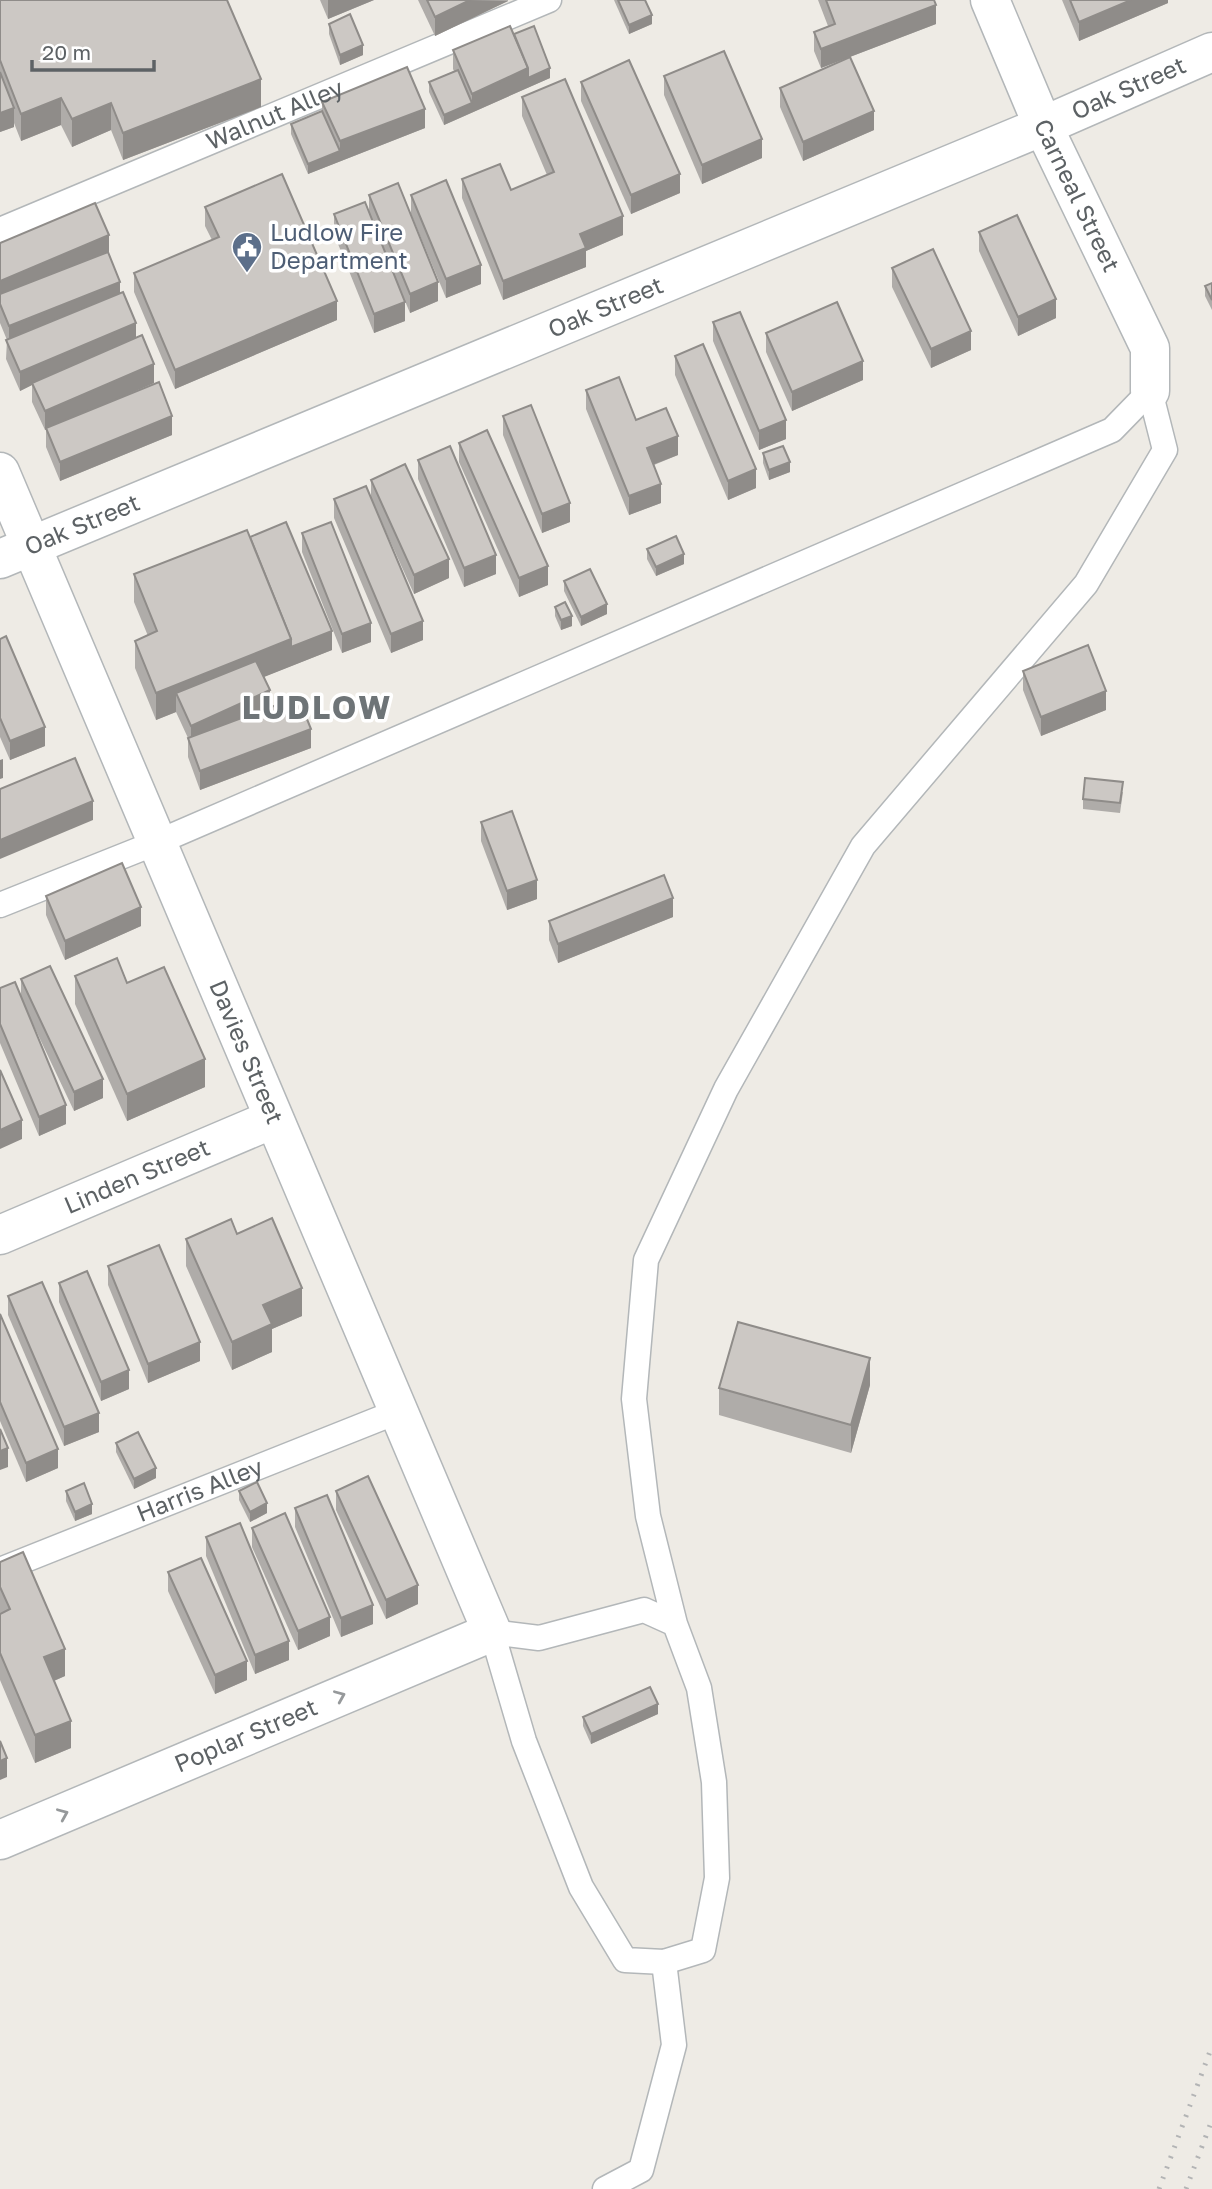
<svg xmlns="http://www.w3.org/2000/svg" width="1212" height="2189" viewBox="0 0 1212 2189" font-family="'Golos Text',sans-serif">
<rect width="100%" height="100%" fill="#eeebe5"/>
<g fill="none" stroke-linecap="round" stroke-linejoin="round">
<g stroke="#b3b7b9" stroke-width="27">
<g id="service">
<path id="s1" d="M0,230L549,0"/>
<polyline points="0,905 158,842 1112,430 1150,391"/>
<path id="s2" d="M0,1570L399,1411"/>
<polyline points="675,1624 644,1610 539,1638 492,1632 524,1741 581,1887 625,1960 664,1962 703,1950 717,1878 714,1782 699,1688 675,1624 648,1516 634,1399 646,1260 726,1089 863,846 1086,584 1165,450 1150,391"/>
<polyline points="605,2189 641,2170 674,2045 664,1962"/>
</g>
</g>
<g stroke="#b3b7b9" stroke-width="41">
<g id="minor">
<path id="s3" d="M990,0L1043,126L1150,348V391"/>
<path id="s4" d="M0,472L492,1632L0,1840"/>
<path id="s5" d="M0,559L1043,126L1212,52"/>
<path id="s6" d="M0,1235L273,1119"/>
</g>
</g>
<use href="#service" stroke="#fff" stroke-width="24"/>
<use href="#minor" stroke="#fff" stroke-width="38"/>
<g stroke="#b3b4b5" stroke-width="5" stroke-dasharray="2 9" stroke-linecap="butt">
<polyline points="1159,2189 1212,2046"/>
<polyline points="1186,2189 1212,2120"/>
</g>
</g>
<g fill="#afaca9">
<polygon points="0,0 261,107 123,160 111,130 72,147 61,125 21,141 14,123 14,127 0,132"/>
<polygon points="320,0 374,0 328,19"/>
<polygon points="418,0 508,0 508,1 435,36"/>
<polygon points="614,0 645,0 652,24 629,34"/>
<polygon points="818,0 934,0 936,24 821,68 814,51 814,32 828,26"/>
<polygon points="1062,0 1168,0 1168,3 1079,41"/>
<polygon points="329,24 363,55 340,65 329,34"/>
<polygon points="514,34 550,78 444,125 429,92 429,82 454,71 453,69 453,50"/>
<polygon points="664,76 762,158 702,184 664,95"/>
<polygon points="581,82 680,193 631,214 581,101"/>
<polygon points="780,88 874,130 803,161 780,107"/>
<polygon points="522,97 623,235 586,251 586,267 503,300 462,198 462,179 511,190 547,175 522,116"/>
<polygon points="322,102 425,128 308,174 291,134 291,124 322,111"/>
<polygon points="369,195 438,301 410,313 392,270 405,321 374,333 334,234 334,214 369,213"/>
<polygon points="411,195 481,284 446,298 411,214"/>
<polygon points="205,207 337,320 175,389 134,292 134,273 212,240 205,226"/>
<polygon points="979,232 1056,318 1018,336 979,251"/>
<polygon points="0,243 109,254 120,293 136,338 154,383 106,404 172,435 60,481 46,447 46,429 45,430 32,402 32,385 20,391 6,359 7,340 0,323"/>
<polygon points="892,268 971,350 931,368 892,287"/>
<polygon points="1212,283 1212,310 1205,296 1205,286"/>
<polygon points="713,322 786,439 759,450 713,341"/>
<polygon points="766,333 863,380 792,411 766,352"/>
<polygon points="675,356 756,488 728,500 675,375"/>
<polygon points="586,390 636,420 678,455 654,465 661,503 629,515 586,409"/>
<polygon points="503,416 570,522 542,533 503,435"/>
<polygon points="459,443 548,585 519,597 459,462"/>
<polygon points="763,453 790,472 769,480 763,463"/>
<polygon points="418,460 496,574 464,587 418,479"/>
<polygon points="371,480 449,578 414,594 378,514 423,640 391,653 334,518 334,499 371,498"/>
<polygon points="302,533 371,642 342,653 302,552"/>
<polygon points="250,537 332,650 263,677 270,708 311,748 200,790 188,757 188,738 176,712 156,720 135,668 135,641 148,636 134,602 134,574"/>
<polygon points="647,549 684,564 656,576 647,559"/>
<polygon points="564,581 607,614 581,626 564,591"/>
<polygon points="555,607 572,626 561,630 555,616"/>
<polygon points="0,639 45,746 10,760 0,737"/>
<polygon points="1023,671 1106,710 1041,736 1023,690"/>
<polygon points="1123,792 1120,813 1083,809 1083,799"/>
<polygon points="481,822 537,899 507,910 481,841"/>
<polygon points="46,896 141,926 65,960 46,915"/>
<polygon points="673,917 558,963 549,940 549,921"/>
<polygon points="75,976 127,983 205,1087 127,1121 75,1004"/>
<polygon points="21,979 103,1098 74,1111 23,1003 66,1124 39,1136 0,1043 0,988 21,998"/>
<polygon points="237,1234 302,1316 272,1329 272,1352 232,1370 186,1266 186,1239"/>
<polygon points="108,1266 200,1361 148,1383 108,1285"/>
<polygon points="59,1283 129,1389 101,1401 59,1302"/>
<polygon points="8,1296 99,1432 64,1446 8,1315"/>
<polygon points="0,1314 58,1468 26,1482 0,1421"/>
<polygon points="870,1385 851,1453 719,1415 719,1388"/>
<polygon points="116,1443 156,1478 134,1489 116,1452"/>
<polygon points="66,1491 92,1514 75,1521 66,1501"/>
<polygon points="239,1491 267,1513 250,1522 239,1500"/>
<polygon points="336,1491 418,1604 386,1619 336,1510"/>
<polygon points="295,1508 373,1624 341,1637 295,1527"/>
<polygon points="252,1528 330,1636 298,1650 252,1547"/>
<polygon points="206,1537 289,1660 255,1674 206,1556"/>
<polygon points="0,1562 65,1676 54,1681 71,1748 35,1763 0,1680"/>
<polygon points="168,1572 247,1680 215,1694 168,1591"/>
<polygon points="658,1714 591,1744 583,1726 583,1717"/>
</g>
<g fill="#8f8c89">
<polygon points="328,0 374,0 328,19"/>
<polygon points="470,0 508,1 435,36 435,17"/>
<polygon points="1131,0 1168,0 1168,3 1079,41 1079,22"/>
<polygon points="936,5 936,24 821,68 821,49"/>
<polygon points="652,15 652,24 629,34 629,25"/>
<polygon points="363,45 363,55 340,65 340,55"/>
<polygon points="528,68 550,68 550,78 444,125 444,115 472,103 472,94"/>
<polygon points="261,79 261,107 123,160 123,133"/>
<polygon points="61,98 61,125 21,141 21,114"/>
<polygon points="111,103 111,130 72,147 72,119"/>
<polygon points="14,108 14,127 0,132 0,113"/>
<polygon points="425,109 425,128 308,174 308,164 340,151 340,141"/>
<polygon points="874,111 874,130 803,161 803,142"/>
<polygon points="762,139 762,158 702,184 702,165"/>
<polygon points="680,174 680,193 631,214 631,195"/>
<polygon points="623,216 623,235 586,251 586,267 503,300 503,281 580,234"/>
<polygon points="109,235 109,254 0,300 0,281"/>
<polygon points="481,265 481,284 446,298 446,279"/>
<polygon points="120,282 120,301 9,345 9,326"/>
<polygon points="438,282 438,301 410,313 410,294"/>
<polygon points="1056,299 1056,318 1018,336 1018,317"/>
<polygon points="337,301 337,320 175,389 175,370"/>
<polygon points="405,302 405,321 374,333 374,314"/>
<polygon points="136,323 136,342 32,383 32,385 20,391 20,372"/>
<polygon points="971,331 971,350 931,368 931,349"/>
<polygon points="863,361 863,380 792,411 792,392"/>
<polygon points="154,364 154,383 45,430 45,411"/>
<polygon points="172,416 172,435 60,481 60,462"/>
<polygon points="786,420 786,439 759,450 759,431"/>
<polygon points="678,436 678,455 647,467 647,448"/>
<polygon points="790,462 790,472 769,480 769,470"/>
<polygon points="756,469 756,488 728,500 728,481"/>
<polygon points="661,484 661,503 629,515 629,496"/>
<polygon points="570,503 570,522 542,533 542,514"/>
<polygon points="684,554 684,564 656,576 656,567"/>
<polygon points="496,555 496,574 464,587 464,568"/>
<polygon points="449,559 449,578 414,594 414,575"/>
<polygon points="548,566 548,585 519,597 519,578"/>
<polygon points="607,604 607,614 581,626 581,617"/>
<polygon points="572,616 572,626 561,630 561,620"/>
<polygon points="423,621 423,640 391,653 391,634"/>
<polygon points="371,623 371,642 342,653 342,634"/>
<polygon points="332,631 332,650 183,709 176,693 176,712 156,720 156,693 291,639"/>
<polygon points="270,690 270,709 191,745 191,726"/>
<polygon points="1106,691 1106,710 1041,736 1041,717"/>
<polygon points="45,727 45,746 10,760 10,741"/>
<polygon points="311,729 311,748 200,790 200,771"/>
<polygon points="3,759 3,778 0,779 0,760"/>
<polygon points="93,801 93,820 0,859 0,840"/>
<polygon points="537,880 537,899 507,910 507,891"/>
<polygon points="673,898 673,917 558,963 558,944"/>
<polygon points="141,907 141,926 65,960 65,941"/>
<polygon points="205,1059 205,1087 127,1121 127,1094"/>
<polygon points="103,1079 103,1098 74,1111 74,1092"/>
<polygon points="66,1105 66,1124 39,1136 39,1117"/>
<polygon points="22,1120 22,1139 0,1149 0,1130"/>
<polygon points="302,1288 302,1316 272,1329 272,1352 232,1370 232,1342 263,1305"/>
<polygon points="200,1342 200,1361 148,1383 148,1364"/>
<polygon points="870,1358 870,1385 851,1453 851,1425"/>
<polygon points="129,1370 129,1389 101,1401 101,1382"/>
<polygon points="99,1413 99,1432 64,1446 64,1427"/>
<polygon points="8,1448 8,1467 0,1470 0,1451"/>
<polygon points="58,1449 58,1468 26,1482 26,1463"/>
<polygon points="156,1468 156,1478 134,1489 134,1479"/>
<polygon points="267,1503 267,1513 250,1522 250,1512"/>
<polygon points="92,1504 92,1514 75,1521 75,1512"/>
<polygon points="418,1585 418,1604 386,1619 386,1600"/>
<polygon points="373,1605 373,1624 341,1637 341,1618"/>
<polygon points="330,1617 330,1636 298,1650 298,1631"/>
<polygon points="289,1641 289,1660 255,1674 255,1655"/>
<polygon points="65,1649 65,1676 44,1685 44,1657"/>
<polygon points="247,1661 247,1680 215,1694 215,1675"/>
<polygon points="658,1704 658,1714 591,1744 591,1734"/>
<polygon points="71,1721 71,1748 35,1763 35,1735"/>
<polygon points="7,1758 7,1777 0,1780 0,1761"/>
</g>
<g fill="#ccc8c4" stroke="#8f8c89" stroke-width="2">
<polygon points="0,0 227,0 261,79 123,133 111,103 72,119 61,98 21,114 0,60"/>
<polygon points="427,0 470,0 435,17"/>
<polygon points="618,0 645,0 652,15 629,25"/>
<polygon points="826,0 934,0 936,5 821,49 814,32 835,24"/>
<polygon points="1070,0 1131,0 1079,22"/>
<polygon points="350,14 363,45 340,55 329,24"/>
<polygon points="510,26 528,68 472,94 453,50"/>
<polygon points="534,26 550,68 528,78 528,68 514,34"/>
<polygon points="724,51 762,139 702,165 664,76"/>
<polygon points="850,57 874,111 803,142 780,88"/>
<polygon points="629,60 680,174 631,195 581,82"/>
<polygon points="407,67 425,109 340,141 322,102"/>
<polygon points="458,70 472,103 444,115 429,82"/>
<polygon points="0,72 14,108 0,113"/>
<polygon points="565,79 623,216 580,234 586,248 503,281 462,179 500,164 511,190 554,172 522,97"/>
<polygon points="322,111 340,151 308,164 291,124"/>
<polygon points="282,174 337,301 175,370 134,273 219,237 205,207"/>
<polygon points="446,180 481,265 446,279 411,195"/>
<polygon points="398,183 438,282 410,294 369,195"/>
<polygon points="365,202 405,302 374,314 334,214"/>
<polygon points="95,203 109,235 0,281 0,243"/>
<polygon points="1017,215 1056,299 1018,317 979,232"/>
<polygon points="933,249 971,331 931,349 892,268"/>
<polygon points="108,252 120,282 9,326 0,304 0,294"/>
<polygon points="1212,283 1212,300 1205,286"/>
<polygon points="123,292 136,323 20,372 6,340"/>
<polygon points="837,302 863,361 792,392 766,333"/>
<polygon points="740,312 786,420 759,431 713,322"/>
<polygon points="142,335 154,364 45,411 32,383"/>
<polygon points="703,344 756,469 728,481 675,356"/>
<polygon points="619,377 636,420 666,408 678,436 647,448 661,484 629,496 586,390"/>
<polygon points="159,382 172,416 60,462 46,428"/>
<polygon points="531,405 570,503 542,514 503,416"/>
<polygon points="487,430 548,566 519,578 459,443"/>
<polygon points="450,446 496,555 464,568 418,460"/>
<polygon points="783,446 790,462 769,470 763,453"/>
<polygon points="405,464 449,559 414,575 371,480"/>
<polygon points="366,486 423,621 391,634 334,499"/>
<polygon points="286,522 332,631 291,647 291,639 250,537"/>
<polygon points="331,522 371,623 342,634 302,533"/>
<polygon points="247,530 291,639 156,693 135,641 157,631 134,574"/>
<polygon points="676,536 684,554 656,567 647,549"/>
<polygon points="590,569 607,604 581,617 564,581"/>
<polygon points="565,602 572,616 561,620 555,607"/>
<polygon points="6,636 45,727 10,741 0,718 0,639"/>
<polygon points="1088,645 1106,691 1041,717 1023,671"/>
<polygon points="256,661 270,690 191,726 176,693"/>
<polygon points="298,697 311,729 200,771 188,738"/>
<polygon points="75,758 93,801 0,840 0,789"/>
<polygon points="1085,778 1123,782 1120,803 1083,799"/>
<polygon points="512,811 537,880 507,891 481,822"/>
<polygon points="122,863 141,907 65,941 46,896"/>
<polygon points="664,875 673,898 558,944 549,921"/>
<polygon points="117,958 127,983 164,967 205,1059 127,1094 75,976"/>
<polygon points="50,966 103,1079 74,1092 21,979"/>
<polygon points="15,982 66,1105 39,1117 0,1024 0,988"/>
<polygon points="0,1070 22,1120 0,1130"/>
<polygon points="272,1218 302,1288 263,1305 272,1324 232,1342 186,1239 231,1219 237,1234"/>
<polygon points="159,1245 200,1342 148,1364 108,1266"/>
<polygon points="87,1271 129,1370 101,1382 59,1283"/>
<polygon points="42,1282 99,1413 64,1427 8,1296"/>
<polygon points="0,1314 58,1449 26,1463 0,1402"/>
<polygon points="738,1322 870,1358 851,1425 719,1388"/>
<polygon points="0,1429 8,1448 0,1451"/>
<polygon points="138,1432 156,1468 134,1479 116,1443"/>
<polygon points="368,1476 418,1585 386,1600 336,1491"/>
<polygon points="257,1482 267,1503 250,1512 239,1491"/>
<polygon points="84,1483 92,1504 75,1512 66,1491"/>
<polygon points="327,1495 373,1605 341,1618 295,1508"/>
<polygon points="285,1513 330,1617 298,1631 252,1528"/>
<polygon points="240,1523 289,1641 255,1655 206,1537"/>
<polygon points="23,1552 65,1649 44,1657 71,1721 35,1735 0,1653 0,1614 10,1609 0,1587 0,1562"/>
<polygon points="201,1558 247,1661 215,1675 168,1572"/>
<polygon points="650,1687 658,1704 591,1734 583,1717"/>
<polygon points="0,1741 7,1758 0,1761"/>
</g>
<defs><path id="oneway-chevron" d="M-2-3.5L2.5 0L-2 3.5" fill="none" stroke-width="1.6" stroke-linecap="round" stroke-linejoin="round" transform="scale(1.75)"/></defs>
<g stroke="#96999b">
<use href="#oneway-chevron" transform="translate(340 1696) rotate(-23)"/>
<use href="#oneway-chevron" transform="translate(63 1814) rotate(-23)"/>
</g>
<defs>
<g id="civic-pin" transform="scale(1.575)"><path d="M0 17L-7.5 6A9.5 9.5 0 1 1 7.5 6Z" fill="#5c6f8a" stroke="#fff"/><path d="M-.6-6.5H3V-4.5H.6V-3L4-1V1h2V6H-6V1h2V-1L-.6-3ZM-1.2 2.5V6h2.4V2.5Z" fill="#fff"/></g>
</defs>
<g fill-rule="evenodd">
<use href="#civic-pin" x="247" y="247"/>
</g>
<g text-anchor="middle" stroke-width="7" stroke-linejoin="round" paint-order="stroke">
<g font-size="24" fill="#5d6265" stroke="#fff">
<text dy="8" stroke="none"><textPath href="#s5" startOffset="1223">Oak Street</textPath></text>
<text dy="8" stroke="none"><textPath href="#s1" startOffset="298">Walnut Alley</textPath></text>
<text dy="8" stroke="none"><textPath href="#s3" startOffset="214">Carneal Street</textPath></text>
<text dy="8" stroke="none"><textPath href="#s5" startOffset="656">Oak Street</textPath></text>
<text dy="8" stroke="none"><textPath href="#s5" startOffset="89">Oak Street</textPath></text>
<text dy="8" stroke="none"><textPath href="#s4" startOffset="630">Davies Street</textPath></text>
<text dy="8" stroke="none"><textPath href="#s6" startOffset="149">Linden Street</textPath></text>
<text dy="8" stroke="none"><textPath href="#s2" startOffset="215">Harris Alley</textPath></text>
<text transform="translate(246 1736) rotate(-23)" y="8">Poplar Street</text>
</g>
<g font-size="24" fill="#4e5e75" stroke="#fff" text-anchor="start">
<text x="270" y="241">Ludlow Fire<tspan x="270" dy="28">Department</tspan></text>
</g>
<g font-size="32" font-weight="bold" letter-spacing="2" fill="#6e7477" stroke="#fff">
<text x="317" y="719">LUDLOW</text>
</g>
</g>
<path d="M32 60v10h122v-10" fill="none" stroke="#5d6265" stroke-width="3.5"/>
<text x="42" y="60" font-size="21" fill="#5d6265" stroke="#ffffff" stroke-width="5" paint-order="stroke">20 m</text>
</svg>
